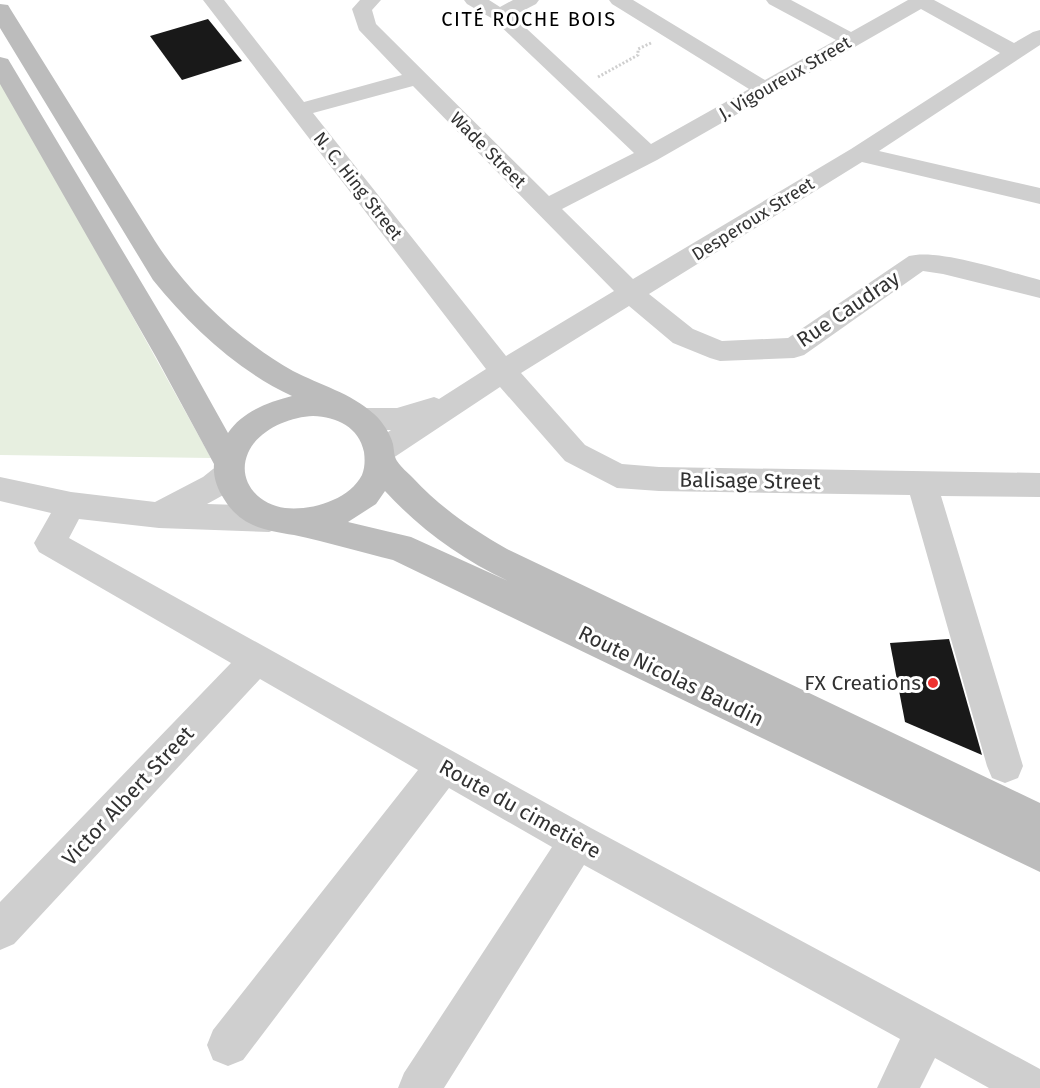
<svg xmlns="http://www.w3.org/2000/svg" width="1040" height="1088" viewBox="0 0 1040 1088" font-family="'Fira Sans',sans-serif">
<rect width="100%" height="100%" fill="#fff"/>
<polygon fill="#e7efe0" points="0,77 211,458 0,455"/>
<g fill="#191919">
<polygon points="208,19 242,61 182,80 150,36"/>
<polygon points="949,639 982,755 905,722 890,643"/>
</g>
<g fill="none" stroke-linecap="round" stroke-linejoin="round">
<polyline stroke="#cfcfcf" stroke-width="3" stroke-dasharray="2 2" stroke-linecap="butt" points="598,77 638,55 638,49 651,43"/>
<g fill="#cfcfcf" fill-rule="evenodd">
<path d="M203,0H224L304,102L402,75L359,30L352,9L360,0H381L372,10L376,24L549,196L634,153L493,19L467,4L464,0H489L500,7L513,0H539L536,4L513,16L651,144L749,89L612,4L609,0H633L765,80L836,40L769,4L766,0H791L851,32L908,0H934L1014,43L1033,32L1040,30V45L879,151L1040,188V204L862,162L649,294L693,329L722,341L788,338L909,256C938,248 1009,272 1040,280V298L943,274L923,271L804,355L794,358L720,361L710,358L673,343L629,306L521,373L585,445L622,464L659,467L1040,473V497L941,496L1023,766L1018,778L1005,783L992,778L987,766L910,495L659,491L617,488L565,461L500,387L390,460L380,464L370,460L365,452L370,444L391,430H359L349,427L345,419L349,411L359,408H397L434,397L439,399L486,369ZM921,9L1000,53L851,149L633,279L562,209L657,160ZM413,86L614,291L506,356L313,113Z"/>
<path d="M229,461L240,465L244,473C236,489 222,496 207,504L269,506L280,510L284,519L280,528L269,532L159,528L79,519L69,538L591,828L1040,1069V1088H989L935,1058L920,1088H877L900,1039L584,865L444,1088H398L404,1073L552,847L449,788L243,1060L228,1066L213,1060L207,1045L213,1030L418,770L260,679L14,944L0,950V902L231,663L39,552L34,543L51,513L0,501V477L71,492L155,502L203,477L218,465Z"/>
</g>
<path fill="#bcbcbc" fill-rule="evenodd" d="M0,4L8,5L11,10L155,241C188,293 239,340 293,371C320,385 351,393 374,414C382,421 390,433 393,444C394,449 394,457 397,461C401,467 408,473 413,478C441,508 472,529 507,549L1040,803V872L393,560C361,552 327,542 294,535C265,530 241,527 224,499C217,488 213,477 214,464L156,357L0,84V57L8,59L11,64L180,347L228,433C242,412 268,402 292,396C238,371 190,326 153,280L0,28ZM313,416C337,417 359,427 364,452C365,460 365,467 362,475C349,500 311,511 285,508C259,505 236,481 248,453C258,430 289,417 313,416ZM385,491C421,530 460,558 508,581L411,537L348,522L376,504Z"/>
</g>
<circle fill="#ee322f" stroke="#fff" stroke-width="2" cx="933" cy="683" r="6"/>
<g text-anchor="middle" stroke-width="6" stroke-linejoin="round" paint-order="stroke">
<g font-size="18" fill="#323232" stroke="#fff">
<text transform="translate(785 78) rotate(-30)" y="6">J. Vigoureux Street</text>
<text transform="translate(488 150) rotate(45)" y="6">Wade Street</text>
<text transform="translate(358 186) rotate(52)" y="6">N. C. Hing Street</text>
<text transform="translate(753 219) rotate(-32)" y="6">Desperoux Street</text>
</g>
<g font-size="20" letter-spacing="1.5" fill="#000" stroke="#fff">
<text x="529" y="26">CITÉ ROCHE BOIS</text>
</g>
<g font-size="21" fill="#323232" stroke="#fff">
<text transform="translate(848 309) rotate(-34)" y="7">Rue Caudray</text>
<text transform="translate(750 481) rotate(1)" y="7">Balisage Street</text>
<text transform="translate(671 676) rotate(26)" y="7">Route Nicolas Baudin</text>
<text transform="translate(128 796) rotate(-47)" y="7">Victor Albert Street</text>
<text transform="translate(520 809) rotate(29)" y="7">Route du cimetière</text>
</g>
<g font-size="21" fill="#323232" stroke="#fff" text-anchor="end">
<text x="921" y="690">FX Creations</text>
</g>
</g>
</svg>
